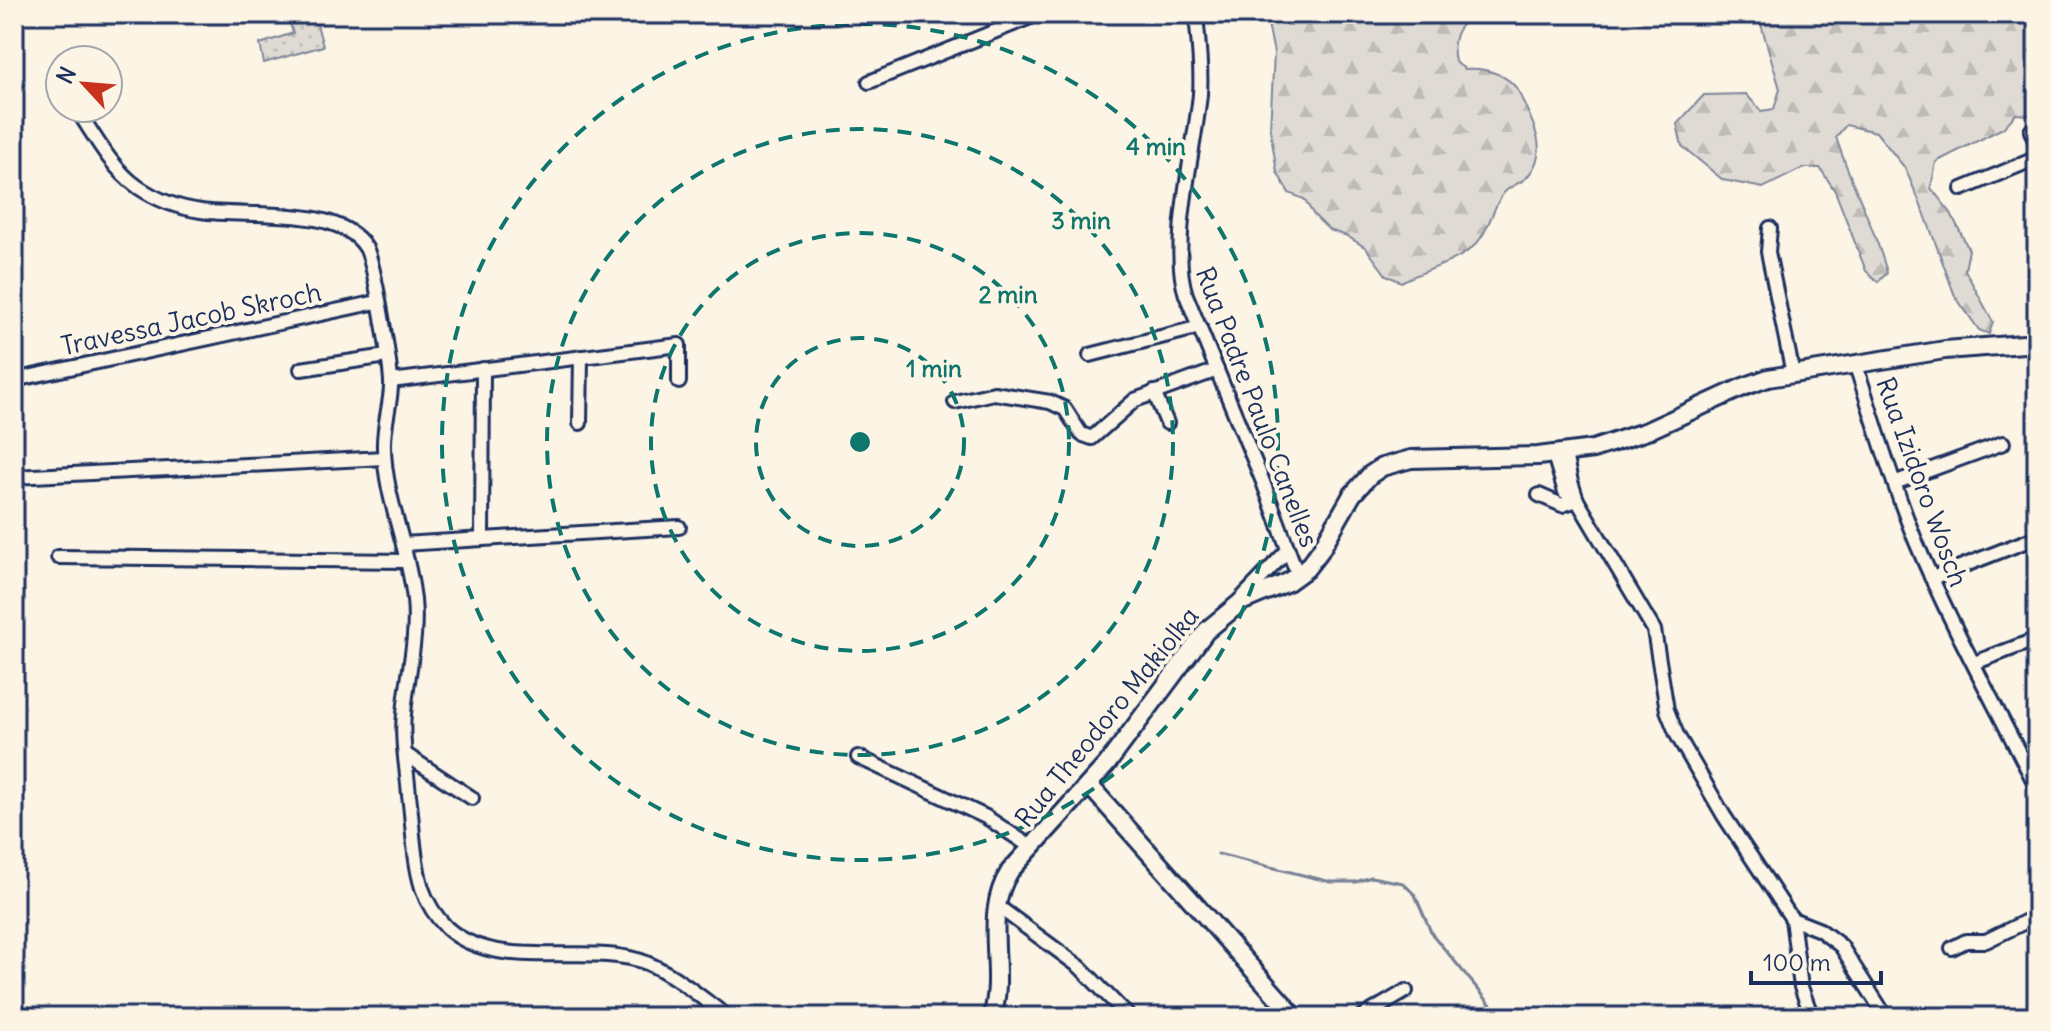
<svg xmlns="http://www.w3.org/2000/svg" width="2051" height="1031" viewBox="0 0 2051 1031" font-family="Delius,sans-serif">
<defs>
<pattern id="grass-dots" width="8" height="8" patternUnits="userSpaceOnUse" patternTransform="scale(2)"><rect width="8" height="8" fill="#dfdbd4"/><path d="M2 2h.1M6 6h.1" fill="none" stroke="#bfbcb8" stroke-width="1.8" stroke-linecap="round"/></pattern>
<pattern id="forest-firs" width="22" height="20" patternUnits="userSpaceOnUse" patternTransform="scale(2)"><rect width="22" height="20" fill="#dfdbd4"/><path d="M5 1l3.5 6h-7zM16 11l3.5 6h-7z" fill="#bfbcb8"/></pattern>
</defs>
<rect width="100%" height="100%" fill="#fcf5e5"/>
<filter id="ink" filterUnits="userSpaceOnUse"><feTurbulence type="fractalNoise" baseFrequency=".0125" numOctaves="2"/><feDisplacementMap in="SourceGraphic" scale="16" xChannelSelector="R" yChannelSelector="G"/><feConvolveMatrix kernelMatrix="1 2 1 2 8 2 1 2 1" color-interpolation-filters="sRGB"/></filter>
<g filter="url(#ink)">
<polygon fill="url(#grass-dots)" stroke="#7d8599" stroke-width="2" points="287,14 314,14 323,46 264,63 260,44 293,33"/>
<g fill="url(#forest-firs)" stroke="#7d8599" stroke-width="2">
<path d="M1266,14H1474C1455,27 1451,40 1455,62L1465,69C1485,67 1513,75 1521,97C1533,124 1550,150 1528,176C1521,184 1508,186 1503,194C1492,208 1490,229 1477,243C1457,264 1426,269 1401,282L1386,275L1366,248L1347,236L1329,230L1314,215L1304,199L1289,193L1277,172L1270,129L1274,53Z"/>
<path d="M1758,14H2037V126L2029,115L2016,114L2003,128L1936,162L1931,188L1951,213L1969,250L1965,270L1993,322L1989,334L1979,330L1955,296L1924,212L1905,168L1876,132L1846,125L1836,137C1850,183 1875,226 1887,273L1878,282L1866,271L1835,191L1820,168H1803L1763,188L1723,180L1682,146L1677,124L1704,95L1746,94L1761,111L1774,109L1780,89Z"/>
</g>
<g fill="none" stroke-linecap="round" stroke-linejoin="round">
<polyline stroke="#767f94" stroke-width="3" points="1218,854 1331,882 1356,882 1371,877 1403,883 1415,895 1432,934 1501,1017"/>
<g stroke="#1b2f5e" stroke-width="18">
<g id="minor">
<path d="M1196,14C1198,40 1202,67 1200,94C1195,149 1169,245 1186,295L1263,482L1298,576"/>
<polyline points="869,82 1038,14"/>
<path d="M76,108C94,135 111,168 138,187C157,200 179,208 201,211C246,218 340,204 366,248C374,261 392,371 391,387C390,408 383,427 384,448C385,499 409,548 414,600C418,638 407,676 404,714C401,740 407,768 409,795C413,825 413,858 422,888C427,903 436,917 447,928C494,970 573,946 630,958C666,965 699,997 728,1017"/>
<polyline points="2031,131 2037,145"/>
<polyline points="1962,189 2037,158"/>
<polyline points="1770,228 1768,252 1793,374"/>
<polyline points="1090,355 1200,327"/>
<path d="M1855,363C1875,423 1892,484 1916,542C1951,626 1996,706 2037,788"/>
<polyline points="301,369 387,356"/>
<polyline points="14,380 377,302"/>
<polyline points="391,381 679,345 679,382"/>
<polyline points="1154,392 1167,423"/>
<polyline points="955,402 994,393 1050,402 1065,409 1081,434 1092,438 1135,400 1217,370"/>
<polyline points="580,423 581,357"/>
<polyline points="1565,454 1571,482 1577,500 1654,630 1667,710 1677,735 1724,816 1792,919 1801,987 1812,1017"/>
<polyline points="1554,455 1565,492 1577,500"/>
<polyline points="14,477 384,458"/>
<polyline points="1894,483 2003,443"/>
<polyline points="1539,495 1562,505 1577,500"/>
<polyline points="482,539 483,369"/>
<polyline points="403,544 679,527"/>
<polyline points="58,557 407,561"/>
<polyline points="1932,578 2037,537"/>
<polyline points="1240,600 1288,550"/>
<polyline points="1974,663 2037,639"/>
<polyline points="405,754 472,798"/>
<polyline points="858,757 986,817 1031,847"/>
<polyline points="996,905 1080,967 1129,1017"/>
<polyline points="1792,919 1820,930 1841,946 1886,1017"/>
<polyline points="1952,948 1966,941 1986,941 2037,916"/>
<polyline points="1362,1017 1406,991"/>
</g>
</g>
<g stroke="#1b2f5e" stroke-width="22">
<g id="major">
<polyline points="1089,785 1295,1017"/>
<path d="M992,1017C1007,968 981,916 1010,871L1107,764L1206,631L1241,602L1288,582L1306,569L1320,551L1352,495L1370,475L1382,467L1411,459L1538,456L1593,449L1647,431L1743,387L1768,378L1945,350L2037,343"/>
</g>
</g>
<use href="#minor" stroke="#fcf5e5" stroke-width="12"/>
<use href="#major" stroke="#fcf5e5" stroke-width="16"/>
</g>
</g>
<g fill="none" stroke="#0f766e" stroke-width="4" stroke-dasharray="14 10">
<circle cx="860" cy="442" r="104"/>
<circle cx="860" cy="442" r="209"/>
<circle cx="860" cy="442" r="313"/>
<circle cx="860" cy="442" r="418"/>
</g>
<g text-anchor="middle" stroke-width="8" stroke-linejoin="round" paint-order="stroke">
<g font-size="26" fill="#1b2f5e" stroke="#fcf5e5">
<text transform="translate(191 319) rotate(-12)" y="9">Travessa Jacob Skroch</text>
<text transform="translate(1257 407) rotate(69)" y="9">Rua Padre Paulo Canelles</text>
<text transform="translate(1922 482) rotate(70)" y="9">Rua Izidoro Wosch</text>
<text transform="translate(1107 717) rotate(-51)" y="9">Rua Theodoro Makiolka</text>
</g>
</g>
<circle cx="860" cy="442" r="12" fill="#0f766e" stroke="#fcf5e5" stroke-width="4"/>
<g font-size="24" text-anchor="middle" font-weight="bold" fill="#0f766e" stroke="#fcf5e5" stroke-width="8" stroke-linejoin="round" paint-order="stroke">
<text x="1156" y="155">4 min</text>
<text x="1081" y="229">3 min</text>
<text x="1008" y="303">2 min</text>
<text x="934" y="377">1 min</text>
</g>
<rect width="2051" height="1031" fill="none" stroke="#fcf5e5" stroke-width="48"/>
<rect x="24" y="24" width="2003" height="983" fill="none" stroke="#1b2f5e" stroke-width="3" filter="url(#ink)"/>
<g transform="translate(84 84) rotate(296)"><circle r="38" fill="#fcf5e5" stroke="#a2a6af" stroke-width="2"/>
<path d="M0-6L14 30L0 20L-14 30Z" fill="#c8321e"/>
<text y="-12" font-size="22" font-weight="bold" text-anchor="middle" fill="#1b2f5e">N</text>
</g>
<path d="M1751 971v12h130v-12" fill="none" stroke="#1b2f5e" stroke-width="4"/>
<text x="1763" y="971" font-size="24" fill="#1b2f5e" stroke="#fcf5e5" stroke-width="6" paint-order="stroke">100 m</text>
</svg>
